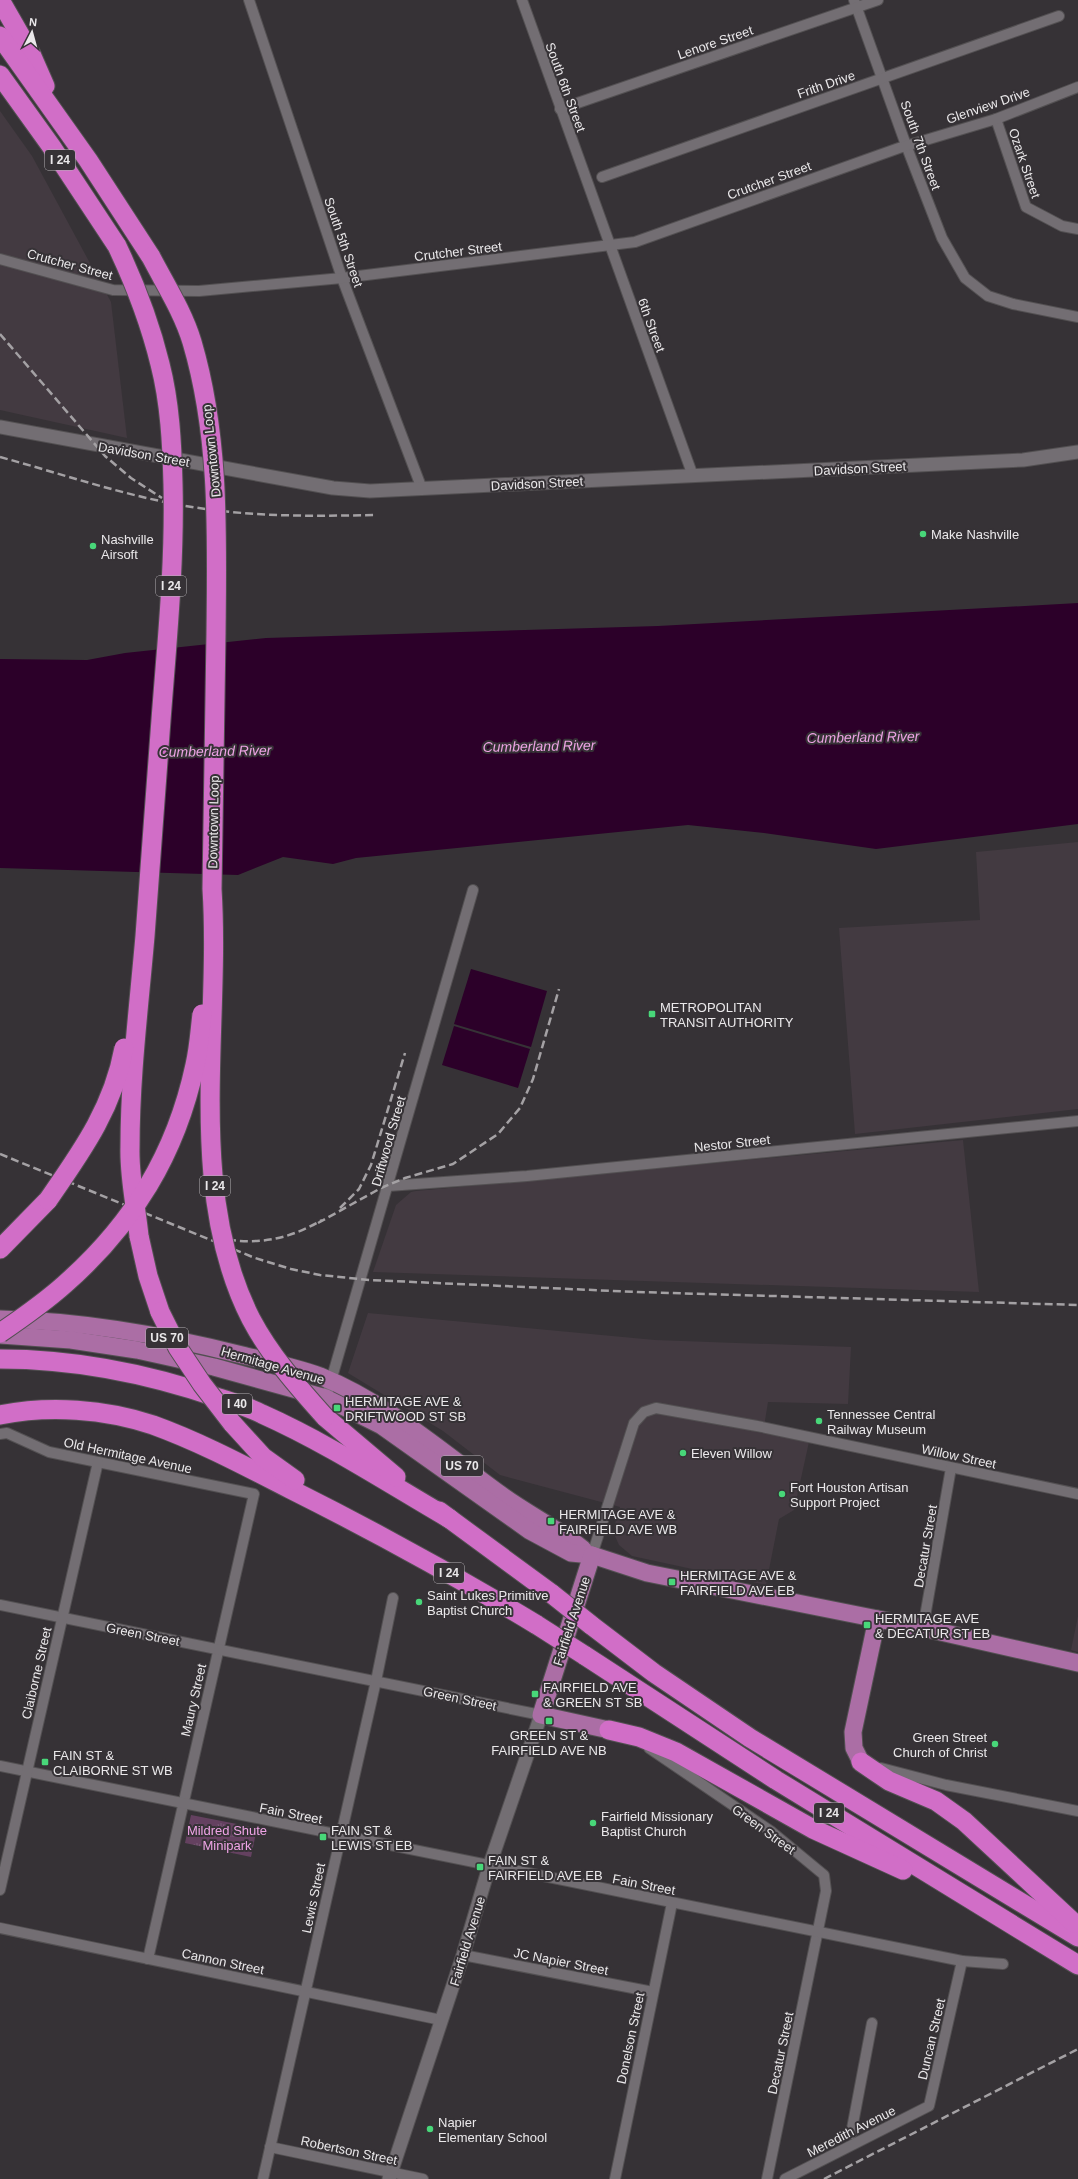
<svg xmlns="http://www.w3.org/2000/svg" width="1078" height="2179" viewBox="0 0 1078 2179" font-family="Arial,sans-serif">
<defs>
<pattern id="grass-tufts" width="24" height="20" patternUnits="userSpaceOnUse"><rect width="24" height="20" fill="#644160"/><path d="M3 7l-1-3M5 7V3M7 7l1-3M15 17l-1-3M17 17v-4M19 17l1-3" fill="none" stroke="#7a5c77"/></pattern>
</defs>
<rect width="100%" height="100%" fill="#363236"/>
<g fill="#433a41">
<polygon points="0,111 32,156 111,302 127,438 0,410"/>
<polygon points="1078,842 1078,1109 855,1134 839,928 980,920 976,852"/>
<polygon points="963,1140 979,1292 373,1272 396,1205 411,1192 416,1191"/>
<polygon points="368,1313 655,1340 851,1347 848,1404 768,1402 763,1433 809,1442 794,1510 779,1519 766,1585 632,1556 619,1545 615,1536 614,1527 620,1507 500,1475 443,1431 348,1373"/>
<polygon points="1078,1616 1078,1652 1071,1650"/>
</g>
<polygon fill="url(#grass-tufts)" points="191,1815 257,1828 251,1857 185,1843"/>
<g fill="#2c0029">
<polygon points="1078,603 1078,824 876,849 764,833 688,825 356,858 333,864 283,857 238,875 0,868 0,659 87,660 125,653 266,638 658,626"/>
<polygon points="471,969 547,991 531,1047 454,1024"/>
<polygon points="454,1026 530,1049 518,1088 442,1065"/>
</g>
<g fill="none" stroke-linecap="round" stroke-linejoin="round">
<g stroke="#535052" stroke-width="12">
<g id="minor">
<polyline points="249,0 342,278 422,489"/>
<polyline points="522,0 693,476"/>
<polyline points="854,0 906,145 942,238 965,278 988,296 1013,304 1078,317"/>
<polyline points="560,109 878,0"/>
<polyline points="996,119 1026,207 1062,226 1078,229"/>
<polyline points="602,177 1059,16"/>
<polyline points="0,259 113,290 199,291 342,278 635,242 899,148 996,119 1078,87"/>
<polyline points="388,1186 527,1176 1078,1121"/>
<polyline points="326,1398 473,890"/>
<polyline points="0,1434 7,1433 49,1452 254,1494 148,1959"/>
<polyline points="592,1555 634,1423 644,1412 656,1408 757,1426 1078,1494"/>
<polyline points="0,1605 541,1715"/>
<polyline points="923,1628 951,1468"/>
<polyline points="649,1748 772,1832 824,1875 826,1891 767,2179"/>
<polyline points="0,1766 962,1961 929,2106 785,2179"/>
<polyline points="881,1768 946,1785 1078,1811"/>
<polyline points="0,1890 98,1462"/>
<polyline points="0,1928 441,2020"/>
<polyline points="463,1955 653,1992"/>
<polyline points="962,1961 1003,1964"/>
<polyline points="851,2134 872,2023"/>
<polyline points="270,2147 423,2179"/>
<polyline points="263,2179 376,1681 393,1598"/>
<polyline points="615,2179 672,1903"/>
</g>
</g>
<g stroke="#535052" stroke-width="15">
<g id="tertiary">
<polyline points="0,427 333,488 370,491 1023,460 1078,452"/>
<polyline points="389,2179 463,1955 489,1867 541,1715"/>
</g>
</g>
<g stroke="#535052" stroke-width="19">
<g id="primary">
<path d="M0,1319C82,1321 163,1335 242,1355C267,1361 295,1367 320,1376C387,1403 442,1452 500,1494C527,1514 557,1528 583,1549"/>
<polyline points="0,1335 71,1340 137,1350 214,1367 326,1398 382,1426 530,1531 571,1553 592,1555 647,1573 923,1628 1078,1663"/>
<polyline points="592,1555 541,1715 609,1730"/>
<polyline points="861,1762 854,1748 853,1732 877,1619"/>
</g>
</g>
<g stroke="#535052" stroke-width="21">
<g id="motorway">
<polyline points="0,0 31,54 45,86"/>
<polyline points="0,36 88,160 151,257"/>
<polyline points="0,75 51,146 117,246"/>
<polyline points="139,1236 148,1276 160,1312"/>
<polyline points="0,1249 48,1200"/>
<path d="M0,1359C75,1359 149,1374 219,1398C234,1403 249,1407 262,1414C327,1443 388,1483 450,1519"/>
<path d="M0,1415C49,1405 105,1409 153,1425C200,1442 245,1466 290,1489C374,1531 456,1576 537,1625"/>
<polyline points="325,1417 396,1477"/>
<polyline points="232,1423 263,1457 295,1480"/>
<polyline points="439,1511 552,1594"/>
<polyline points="591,1625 654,1673 750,1738 1078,1937"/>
<polyline points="584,1655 776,1780 1078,1965"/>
<polyline points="609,1730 639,1737 676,1752 813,1829 903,1870"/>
<polyline points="861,1762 889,1781 936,1801 964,1821 1074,1923"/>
</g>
</g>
<use href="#minor" stroke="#736e73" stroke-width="10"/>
<use href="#tertiary" stroke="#736e73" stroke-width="13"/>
<use href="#primary" stroke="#ab6ea5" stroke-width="17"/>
<use href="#motorway" stroke="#d16ec7" stroke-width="19"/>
<g stroke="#a4a1a4" stroke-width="2.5" stroke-dasharray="8 4" stroke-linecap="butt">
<polyline points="0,334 105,456 131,478 162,498"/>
<path d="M0,457C70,476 142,502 214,510C268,517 323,516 377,515"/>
<polyline points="0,1154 255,1258 291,1269 320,1275 369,1280 637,1292 1078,1305"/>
<polyline points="340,1208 359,1189 371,1165 405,1053"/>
<polyline points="318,1223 381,1188 405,1178 453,1164 498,1134 520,1108 533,1079 559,989"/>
<path d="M216,1238C256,1245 286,1241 322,1220"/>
<polyline points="824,2179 1078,2049"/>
</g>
<g stroke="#535052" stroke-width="21" stroke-linecap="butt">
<g id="motorway-bridge">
<path d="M117,246C135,284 150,323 160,364C170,403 172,444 173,484C175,563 167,641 161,720C155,792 151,864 145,936C139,1006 130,1076 130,1147C129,1177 136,1206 139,1236"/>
<path d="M151,257C165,284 183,312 192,342C220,437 217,535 216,634C214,719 213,804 212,889C221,1028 185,1190 251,1319C270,1355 298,1387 325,1417"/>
<path d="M48,1200C82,1151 113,1108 124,1048"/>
<polyline points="160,1312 178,1348 202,1384 232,1423"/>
<path d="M0,1333C22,1318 45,1302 65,1284C133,1224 176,1154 195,1065C199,1048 200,1030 202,1014"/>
<polyline points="552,1594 591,1625"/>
<polyline points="537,1625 584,1655"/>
</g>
</g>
<use href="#motorway-bridge" stroke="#d16ec7" stroke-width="19"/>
</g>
<g fill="#48d779" stroke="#363236" stroke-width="1.5">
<circle cx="923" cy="534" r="4"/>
<circle cx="93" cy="546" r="4"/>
<rect x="648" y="1010" width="8" height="8" rx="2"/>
<rect x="333" y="1404" width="8" height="8" rx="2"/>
<circle cx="819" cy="1421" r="4"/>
<circle cx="683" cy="1453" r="4"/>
<circle cx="782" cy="1494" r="4"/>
<rect x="547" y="1517" width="8" height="8" rx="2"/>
<rect x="668" y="1578" width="8" height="8" rx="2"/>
<circle cx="419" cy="1602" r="4"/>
<rect x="863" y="1621" width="8" height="8" rx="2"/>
<rect x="531" y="1690" width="8" height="8" rx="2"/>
<rect x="545" y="1717" width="8" height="8" rx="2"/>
<circle cx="995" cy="1744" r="4"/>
<rect x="41" y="1758" width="8" height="8" rx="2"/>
<circle cx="593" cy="1823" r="4"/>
<rect x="319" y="1833" width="8" height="8" rx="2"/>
<rect x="476" y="1863" width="8" height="8" rx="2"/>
<circle cx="430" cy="2129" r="4"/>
</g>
<g text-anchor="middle" stroke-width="4" stroke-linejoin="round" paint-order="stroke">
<g fill="#363236" stroke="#b4b1b4" stroke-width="1">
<rect x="45" y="150" width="30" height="20" rx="3"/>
<rect x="156" y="576" width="30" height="20" rx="3"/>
<rect x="200" y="1176" width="30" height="20" rx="3"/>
<rect x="146" y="1328" width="42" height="20" rx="3"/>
<rect x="222" y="1394" width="30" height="20" rx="3"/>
<rect x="441" y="1456" width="42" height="20" rx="3"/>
<rect x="434" y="1563" width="30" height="20" rx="3"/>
<rect x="814" y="1803" width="30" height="20" rx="3"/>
</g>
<g font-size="12" font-weight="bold" fill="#eae8ea">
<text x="60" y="164">I 24</text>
<text x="171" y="590">I 24</text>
<text x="215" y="1190">I 24</text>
<text x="167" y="1342">US 70</text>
<text x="237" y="1408">I 40</text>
<text x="462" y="1470">US 70</text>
<text x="449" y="1577">I 24</text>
<text x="829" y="1817">I 24</text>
</g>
<g font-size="13" fill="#eae8ea" stroke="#363236">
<text transform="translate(715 42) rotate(-19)" y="5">Lenore Street</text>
<text transform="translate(826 84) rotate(-19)" y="5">Frith Drive</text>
<text transform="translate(566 87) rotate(70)" y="5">South 6th Street</text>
<text transform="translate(988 105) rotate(-19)" y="5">Glenview Drive</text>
<text transform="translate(921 145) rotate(70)" y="5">South 7th Street</text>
<text transform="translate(1025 163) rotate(71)" y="5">Ozark Street</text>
<text transform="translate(769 180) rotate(-20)" y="5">Crutcher Street</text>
<text transform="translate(344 242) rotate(71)" y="5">South 5th Street</text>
<text transform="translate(458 251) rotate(-7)" y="5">Crutcher Street</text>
<text transform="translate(70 264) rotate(15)" y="5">Crutcher Street</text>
<text transform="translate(652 325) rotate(70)" y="5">6th Street</text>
<text transform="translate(211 451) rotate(-96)" y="5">Downtown Loop</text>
<text transform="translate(144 454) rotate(10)" y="5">Davidson Street</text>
<text transform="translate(860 468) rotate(-3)" y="5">Davidson Street</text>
<text transform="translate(537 483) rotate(-3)" y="5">Davidson Street</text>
<text transform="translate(213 822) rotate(-89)" y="5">Downtown Loop</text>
<text transform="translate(388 1141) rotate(-74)" y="5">Driftwood Street</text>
<text transform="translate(732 1143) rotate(-6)" y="5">Nestor Street</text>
<text transform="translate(273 1365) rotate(16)" y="5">Hermitage Avenue</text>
<text transform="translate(128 1455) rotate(12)" y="5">Old Hermitage Avenue</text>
<text transform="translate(959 1456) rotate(12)" y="5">Willow Street</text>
<text transform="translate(925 1546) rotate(-80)" y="5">Decatur Street</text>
<text transform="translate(571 1621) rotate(-72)" y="5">Fairfield Avenue</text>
<text transform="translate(143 1634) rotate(11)" y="5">Green Street</text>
<text transform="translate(36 1673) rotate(-77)" y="5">Claiborne Street</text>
<text transform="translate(460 1698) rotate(12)" y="5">Green Street</text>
<text transform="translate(193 1700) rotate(-77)" y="5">Maury Street</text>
<text transform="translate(291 1813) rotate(11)" y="5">Fain Street</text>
<text transform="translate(764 1829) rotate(36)" y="5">Green Street</text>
<text transform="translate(644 1884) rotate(11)" y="5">Fain Street</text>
<text transform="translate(313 1898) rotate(-78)" y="5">Lewis Street</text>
<text transform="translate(467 1941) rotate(-73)" y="5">Fairfield Avenue</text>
<text transform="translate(223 1961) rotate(12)" y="5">Cannon Street</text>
<text transform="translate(561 1961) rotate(11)" y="5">JC Napier Street</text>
<text transform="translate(630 2038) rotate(-78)" y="5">Donelson Street</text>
<text transform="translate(931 2039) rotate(-77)" y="5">Duncan Street</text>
<text transform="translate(780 2053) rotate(-78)" y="5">Decatur Street</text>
<text transform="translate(851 2131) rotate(-27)" y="5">Meredith Avenue</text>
<text transform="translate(349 2150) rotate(12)" y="5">Robertson Street</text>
</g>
<g font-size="13" fill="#eae8ea" stroke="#363236" text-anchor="start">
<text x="931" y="539">Make Nashville</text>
<text x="101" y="544">Nashville<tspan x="101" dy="15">Airsoft</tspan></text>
<text x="660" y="1012">METROPOLITAN<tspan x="660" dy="15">TRANSIT AUTHORITY</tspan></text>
<text x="345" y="1406">HERMITAGE AVE &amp;<tspan x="345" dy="15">DRIFTWOOD ST SB</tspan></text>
<text x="827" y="1419">Tennessee Central<tspan x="827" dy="15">Railway Museum</tspan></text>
<text x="691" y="1458">Eleven Willow</text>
<text x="790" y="1492">Fort Houston Artisan<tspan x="790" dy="15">Support Project</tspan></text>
<text x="559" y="1519">HERMITAGE AVE &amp;<tspan x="559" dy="15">FAIRFIELD AVE WB</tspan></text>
<text x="680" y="1580">HERMITAGE AVE &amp;<tspan x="680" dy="15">FAIRFIELD AVE EB</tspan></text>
<text x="427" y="1600">Saint Lukes Primitive<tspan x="427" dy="15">Baptist Church</tspan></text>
<text x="875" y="1623">HERMITAGE AVE<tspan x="875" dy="15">&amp; DECATUR ST EB</tspan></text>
<text x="543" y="1692">FAIRFIELD AVE<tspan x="543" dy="15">&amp; GREEN ST SB</tspan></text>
<text x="549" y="1740" text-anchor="middle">GREEN ST &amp;<tspan x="549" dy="15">FAIRFIELD AVE NB</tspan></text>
<text x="987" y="1742" text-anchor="end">Green Street<tspan x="987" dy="15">Church of Christ</tspan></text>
<text x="53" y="1760">FAIN ST &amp;<tspan x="53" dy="15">CLAIBORNE ST WB</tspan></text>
<text x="601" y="1821">Fairfield Missionary<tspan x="601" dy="15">Baptist Church</tspan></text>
<text x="331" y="1835">FAIN ST &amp;<tspan x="331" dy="15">LEWIS ST EB</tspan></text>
<text x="488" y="1865">FAIN ST &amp;<tspan x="488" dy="15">FAIRFIELD AVE EB</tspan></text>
<text x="438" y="2127">Napier<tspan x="438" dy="15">Elementary School</tspan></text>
</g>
<g font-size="13" fill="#efa4e6" stroke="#363236">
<text x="227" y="1835">Mildred Shute<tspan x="227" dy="15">Minipark</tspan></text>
</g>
<g font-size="14" font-style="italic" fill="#eda3e4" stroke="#363236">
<text transform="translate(863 737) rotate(-1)" y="5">Cumberland River</text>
<text transform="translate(539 746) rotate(-1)" y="5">Cumberland River</text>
<text transform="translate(215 751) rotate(-1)" y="5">Cumberland River</text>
</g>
</g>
<g transform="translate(32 32) rotate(6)" stroke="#363236" stroke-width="3" paint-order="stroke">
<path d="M0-3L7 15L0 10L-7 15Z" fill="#eae8ea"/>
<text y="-6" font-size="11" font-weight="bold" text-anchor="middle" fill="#eae8ea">N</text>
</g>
</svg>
